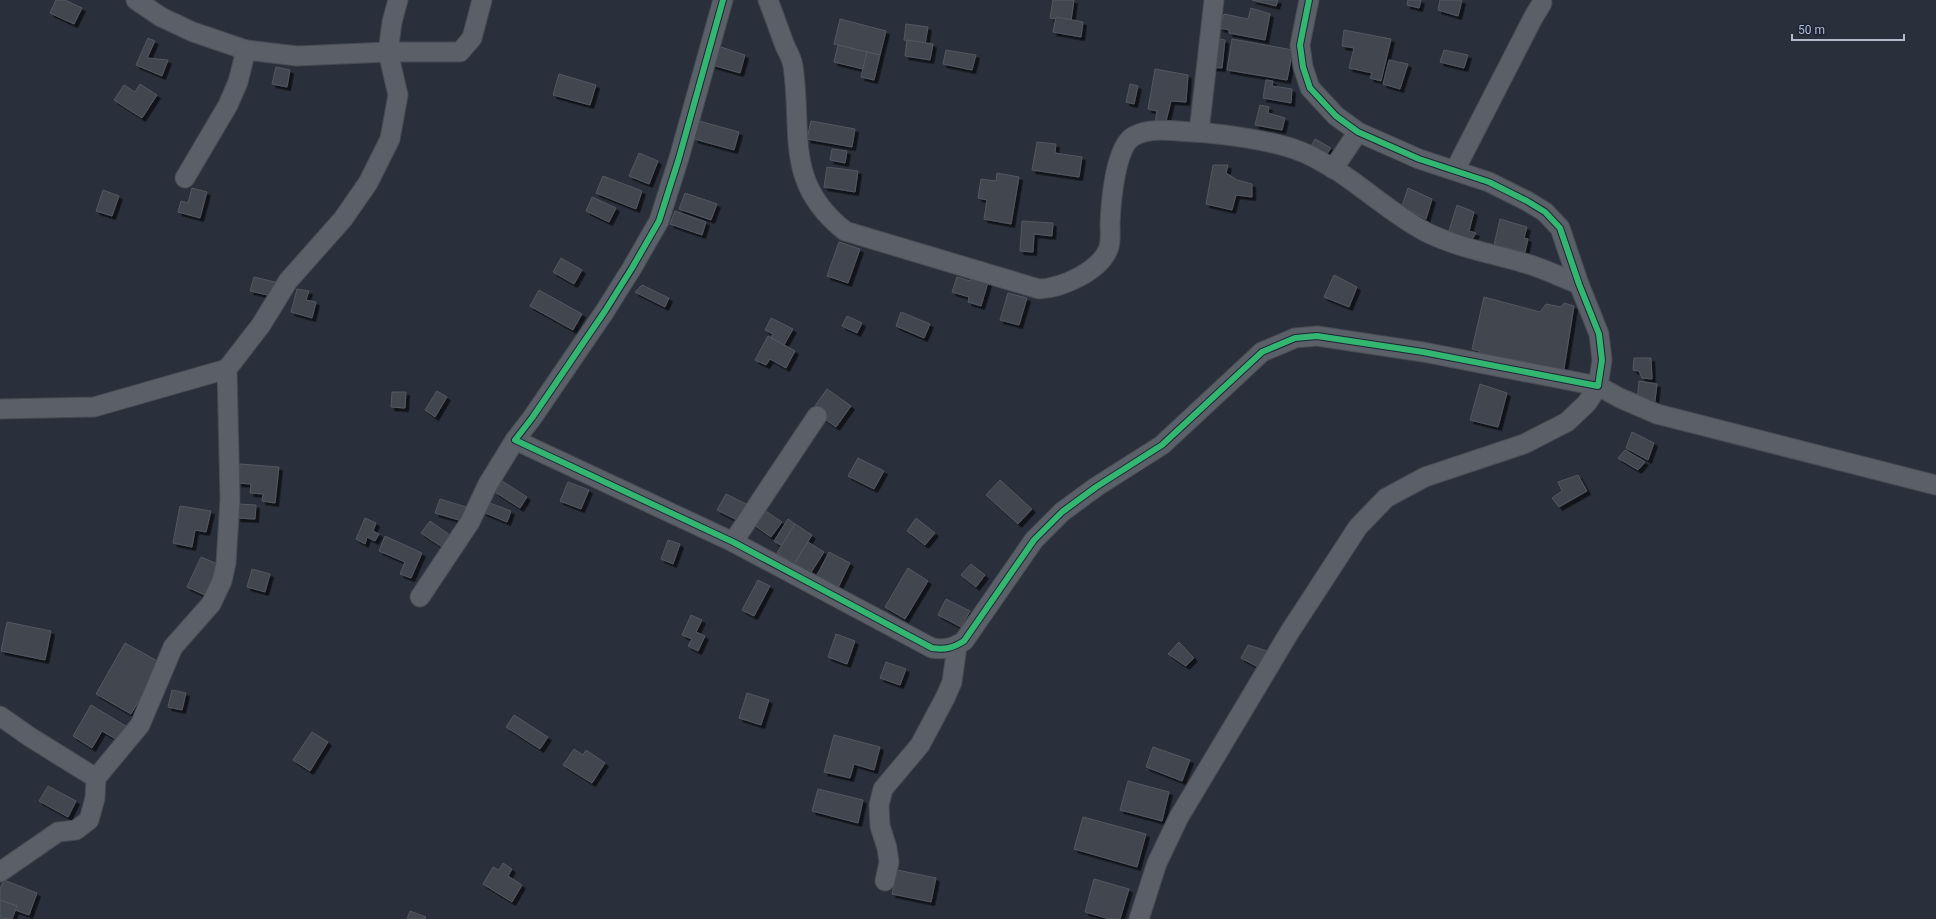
<svg xmlns="http://www.w3.org/2000/svg" width="1936" height="919" viewBox="0 0 1936 919" font-family="Roboto,sans-serif">
<defs>
<filter id="shadow"><feDropShadow dx="3.5" dy="3.5" stdDeviation="0" flood-color="#0009"/></filter>
</defs>
<rect width="100%" height="100%" fill="#2a303b"/>
<g fill="#424650" stroke="#525862" filter="url(#shadow)">
<polygon points="56,0 65,0 82,8 74,24 50,13"/>
<polygon points="1053,0 1074,0 1071,21 1050,18"/>
<polygon points="1252,0 1278,0 1276,6"/>
<polygon points="1408,0 1421,0 1419,8 1407,5"/>
<polygon points="1440,0 1462,0 1458,16 1438,10"/>
<polygon points="1251,8 1270,14 1265,40 1229,33 1229,30 1220,28 1224,14 1248,19"/>
<polygon points="1056,17 1083,22 1081,37 1053,32"/>
<polygon points="840,19 886,31 880,55 834,44"/>
<polygon points="906,24 928,27 925,44 904,40"/>
<polygon points="1344,30 1391,39 1381,81 1370,78 1372,73 1349,68 1354,48 1342,46"/>
<polygon points="1213,37 1225,40 1222,68 1209,67"/>
<polygon points="148,38 155,41 147,58 168,60 162,76 136,65"/>
<polygon points="1232,39 1293,50 1287,80 1227,70"/>
<polygon points="907,40 933,44 930,60 905,56"/>
<polygon points="838,45 867,52 863,69 834,62"/>
<polygon points="718,46 745,55 740,73 712,65"/>
<polygon points="946,50 976,55 972,70 943,64"/>
<polygon points="1444,50 1468,55 1464,68 1440,62"/>
<polygon points="867,52 880,55 874,80 861,77"/>
<polygon points="1389,60 1408,64 1400,89 1383,84"/>
<polygon points="276,67 290,70 287,87 272,84"/>
<polygon points="1155,69 1188,75 1186,102 1171,101 1165,125 1155,123 1157,111 1148,109"/>
<polygon points="559,74 596,85 590,105 553,95"/>
<polygon points="1266,80 1273,81 1272,86 1292,89 1291,103 1263,98"/>
<polygon points="140,84 157,95 142,118 114,100 124,85 135,92"/>
<polygon points="1130,84 1138,86 1134,104 1126,102"/>
<polygon points="1260,105 1269,107 1268,113 1285,118 1282,130 1255,125"/>
<polygon points="699,121 739,132 734,150 694,139"/>
<polygon points="811,121 855,129 852,147 807,139"/>
<polygon points="1315,139 1331,148 1324,158 1308,152"/>
<polygon points="1037,142 1056,144 1055,153 1082,157 1079,177 1032,170"/>
<polygon points="832,149 847,151 845,163 830,160"/>
<polygon points="639,153 658,161 649,184 629,176"/>
<polygon points="1213,165 1228,165 1226,173 1237,180 1252,184 1252,197 1236,195 1232,210 1206,204"/>
<polygon points="827,167 858,171 855,192 824,187"/>
<polygon points="997,173 1019,177 1011,224 984,219 987,200 978,198 981,179 996,181"/>
<polygon points="603,176 642,191 636,209 596,193"/>
<polygon points="192,188 207,192 200,218 178,212 181,201 188,203"/>
<polygon points="1408,188 1432,199 1426,219 1402,206"/>
<polygon points="103,190 119,196 112,216 96,211"/>
<polygon points="685,193 717,204 711,220 679,209"/>
<polygon points="592,197 616,208 609,222 586,211"/>
<polygon points="1457,205 1474,212 1469,231 1476,233 1471,241 1448,234"/>
<polygon points="675,211 706,222 702,235 670,224"/>
<polygon points="1500,219 1527,227 1524,238 1528,239 1525,252 1494,245"/>
<polygon points="1022,221 1053,223 1052,236 1034,234 1033,252 1020,251"/>
<polygon points="839,242 860,249 848,283 827,276"/>
<polygon points="561,258 582,270 574,284 553,272"/>
<polygon points="972,274 989,279 981,306 968,302 969,297 952,292 957,277 970,281"/>
<polygon points="1334,275 1357,287 1349,307 1324,297"/>
<polygon points="254,277 279,283 276,297 250,291"/>
<polygon points="642,285 669,298 665,307 635,292"/>
<polygon points="297,289 309,291 306,300 316,302 312,318 291,312"/>
<polygon points="539,290 582,314 573,330 530,306"/>
<polygon points="1008,293 1027,298 1019,325 1000,320"/>
<polygon points="1484,297 1540,312 1546,304 1561,307 1564,303 1574,306 1563,375 1481,360 1479,351 1472,349"/>
<polygon points="901,312 930,324 924,338 896,326"/>
<polygon points="847,316 862,323 857,333 842,326"/>
<polygon points="771,318 793,329 784,345 771,338 773,334 765,330"/>
<polygon points="768,336 795,351 786,368 770,359 766,365 755,360"/>
<polygon points="1634,358 1651,358 1652,379 1642,378 1639,371 1633,370"/>
<polygon points="1639,381 1657,384 1654,409 1637,402"/>
<polygon points="1480,384 1507,393 1498,427 1470,420"/>
<polygon points="827,389 851,406 836,427 812,410"/>
<polygon points="437,391 447,397 435,417 425,410"/>
<polygon points="392,392 406,392 405,408 391,407"/>
<polygon points="1632,432 1654,443 1648,460 1626,448"/>
<polygon points="1625,450 1645,462 1638,470 1618,458"/>
<polygon points="858,458 884,471 874,489 848,476"/>
<polygon points="240,464 279,467 275,503 262,501 263,494 250,493 251,484 238,483"/>
<polygon points="1578,475 1587,491 1559,507 1552,498 1562,491 1558,482"/>
<polygon points="1000,480 1032,509 1018,524 986,495"/>
<polygon points="502,481 527,497 520,508 495,492"/>
<polygon points="568,482 589,490 581,509 560,501"/>
<polygon points="726,494 748,505 739,521 717,510"/>
<polygon points="440,499 466,507 462,521 435,513"/>
<polygon points="487,502 511,511 507,522 483,512"/>
<polygon points="238,504 256,505 255,519 237,518"/>
<polygon points="180,506 211,511 206,532 195,530 192,547 173,543"/>
<polygon points="761,508 782,522 771,537 751,523"/>
<polygon points="365,518 376,523 373,531 379,534 375,541 367,537 365,544 356,539"/>
<polygon points="916,518 935,533 925,545 907,531"/>
<polygon points="788,519 795,524 782,546 774,541"/>
<polygon points="430,521 450,535 442,547 421,533"/>
<polygon points="795,524 812,535 794,564 777,553"/>
<polygon points="385,536 422,553 411,578 400,574 405,562 379,551"/>
<polygon points="668,540 680,544 673,564 661,559"/>
<polygon points="808,542 824,552 810,574 794,564"/>
<polygon points="829,552 850,563 836,592 814,581"/>
<polygon points="201,557 220,565 207,596 187,587"/>
<polygon points="971,564 985,575 976,587 961,575"/>
<polygon points="908,568 928,581 905,619 885,607"/>
<polygon points="252,569 270,574 265,592 247,587"/>
<polygon points="758,580 770,586 754,616 742,610"/>
<polygon points="946,599 970,611 961,627 938,615"/>
<polygon points="691,615 702,620 696,632 705,636 698,651 688,646 692,639 682,635"/>
<polygon points="7,622 51,631 45,660 1,651"/>
<polygon points="836,634 855,641 847,664 828,657"/>
<polygon points="1179,642 1194,658 1186,666 1168,654"/>
<polygon points="125,643 161,663 131,714 96,694"/>
<polygon points="1248,645 1267,651 1258,667 1241,658"/>
<polygon points="886,662 906,669 900,685 880,678"/>
<polygon points="172,690 186,693 182,710 168,707"/>
<polygon points="747,693 769,700 761,725 739,718"/>
<polygon points="91,705 129,728 121,742 102,731 92,748 73,736"/>
<polygon points="514,715 548,737 540,749 506,727"/>
<polygon points="312,732 328,742 310,771 293,760"/>
<polygon points="834,735 880,747 874,770 854,764 850,778 824,772"/>
<polygon points="1153,747 1190,760 1182,781 1146,767"/>
<polygon points="574,749 583,755 586,750 605,763 592,783 563,765"/>
<polygon points="1128,781 1169,792 1162,821 1120,810"/>
<polygon points="48,786 76,801 68,817 39,801"/>
<polygon points="818,789 863,800 858,823 812,811"/>
<polygon points="1083,817 1146,834 1137,867 1074,849"/>
<polygon points="503,863 512,869 508,876 522,885 512,902 483,884 493,867 499,870"/>
<polygon points="897,870 936,878 931,902 892,894"/>
<polygon points="1094,879 1129,889 1120,919 1110,919 1085,912"/>
<polygon points="4,880 37,893 29,915 15,910 17,906 0,900 0,889"/>
<polygon points="0,900 17,906 12,919 0,918"/>
<polygon points="410,911 426,917 425,919 407,919"/>
</g>
<g fill="none" stroke-linecap="round" stroke-linejoin="round">
<g stroke="#464b54" stroke-width="21">
<g id="minor">
<polyline points="136,0 161,17 193,32 246,50 297,56 388,52 460,52 472,38 482,0"/>
<path d="M723,0L679,158L659,221L632,268L605,311L532,418L515,440L733,542L932,648C945,650 953,648 964,641L1034,540L1062,512L1096,487L1162,445L1262,352L1295,338L1317,336L1423,352L1598,386L1602,360L1599,334L1579,284L1560,228L1545,212L1527,201L1489,182L1419,159L1358,132L1336,116L1310,88L1303,67L1300,45L1309,0"/>
<path d="M768,0C774,15 779,30 785,46C788,52 792,59 793,66C803,133 783,182 845,231L1039,289C1062,288 1101,271 1109,247C1111,240 1110,230 1110,223C1111,203 1115,146 1134,136C1151,127 1173,131 1191,132C1220,133 1276,141 1302,152C1313,156 1323,163 1333,168C1365,188 1393,215 1426,232C1456,247 1489,253 1521,262C1541,267 1560,277 1579,284"/>
<polyline points="1199,132 1214,0"/>
<polyline points="1333,169 1358,132"/>
<polyline points="1455,170 1533,18 1542,3"/>
<polyline points="185,178 228,105 238,82 246,50"/>
<polyline points="0,409 94,407 227,369"/>
<polyline points="733,542 817,416"/>
<polyline points="420,597 470,522 488,484 515,440"/>
<polyline points="0,716 30,737 96,778"/>
<polyline points="0,872 58,832 76,830 89,820 95,798 96,778 140,725 173,647 211,604 222,581 226,563 230,500 227,369 261,325 288,281 343,219 368,183 390,139 398,95 388,52 392,22 398,0"/>
<polyline points="885,881 889,862 887,848 880,826 879,805 883,789 920,745 945,698 952,682 957,646"/>
<polyline points="1139,919 1157,863 1179,817 1289,633 1358,527 1386,498 1425,477 1524,444 1567,422 1587,403 1598,386 1620,398 1657,414 1936,485"/>
</g>
</g>
<use href="#minor" stroke="#5a5f68" stroke-width="19"/>
<g stroke="#1c2537" stroke-width="8">
<path id="cycleway" d="M723,0L679,158L659,221L632,268L605,311L532,418L515,440L733,542L932,648C945,650 953,648 964,641L1034,540L1062,512L1096,487L1162,445L1262,352L1295,338L1317,336L1423,352L1598,386L1602,360L1599,334L1579,284L1560,228L1545,212L1527,201L1489,182L1419,159L1358,132L1336,116L1310,88L1303,67L1300,45L1309,0"/>
</g>
<use href="#cycleway" stroke="#33b770" stroke-width="6"/>
</g>
<path d="M1792 34v6h112v-6" fill="none" stroke="#b4bbcc" stroke-width="2"/>
<text x="1798" y="34" font-size="12" fill="#b4bbcc" stroke="#1c2537" stroke-width="3" paint-order="stroke">50 m</text>
</svg>
